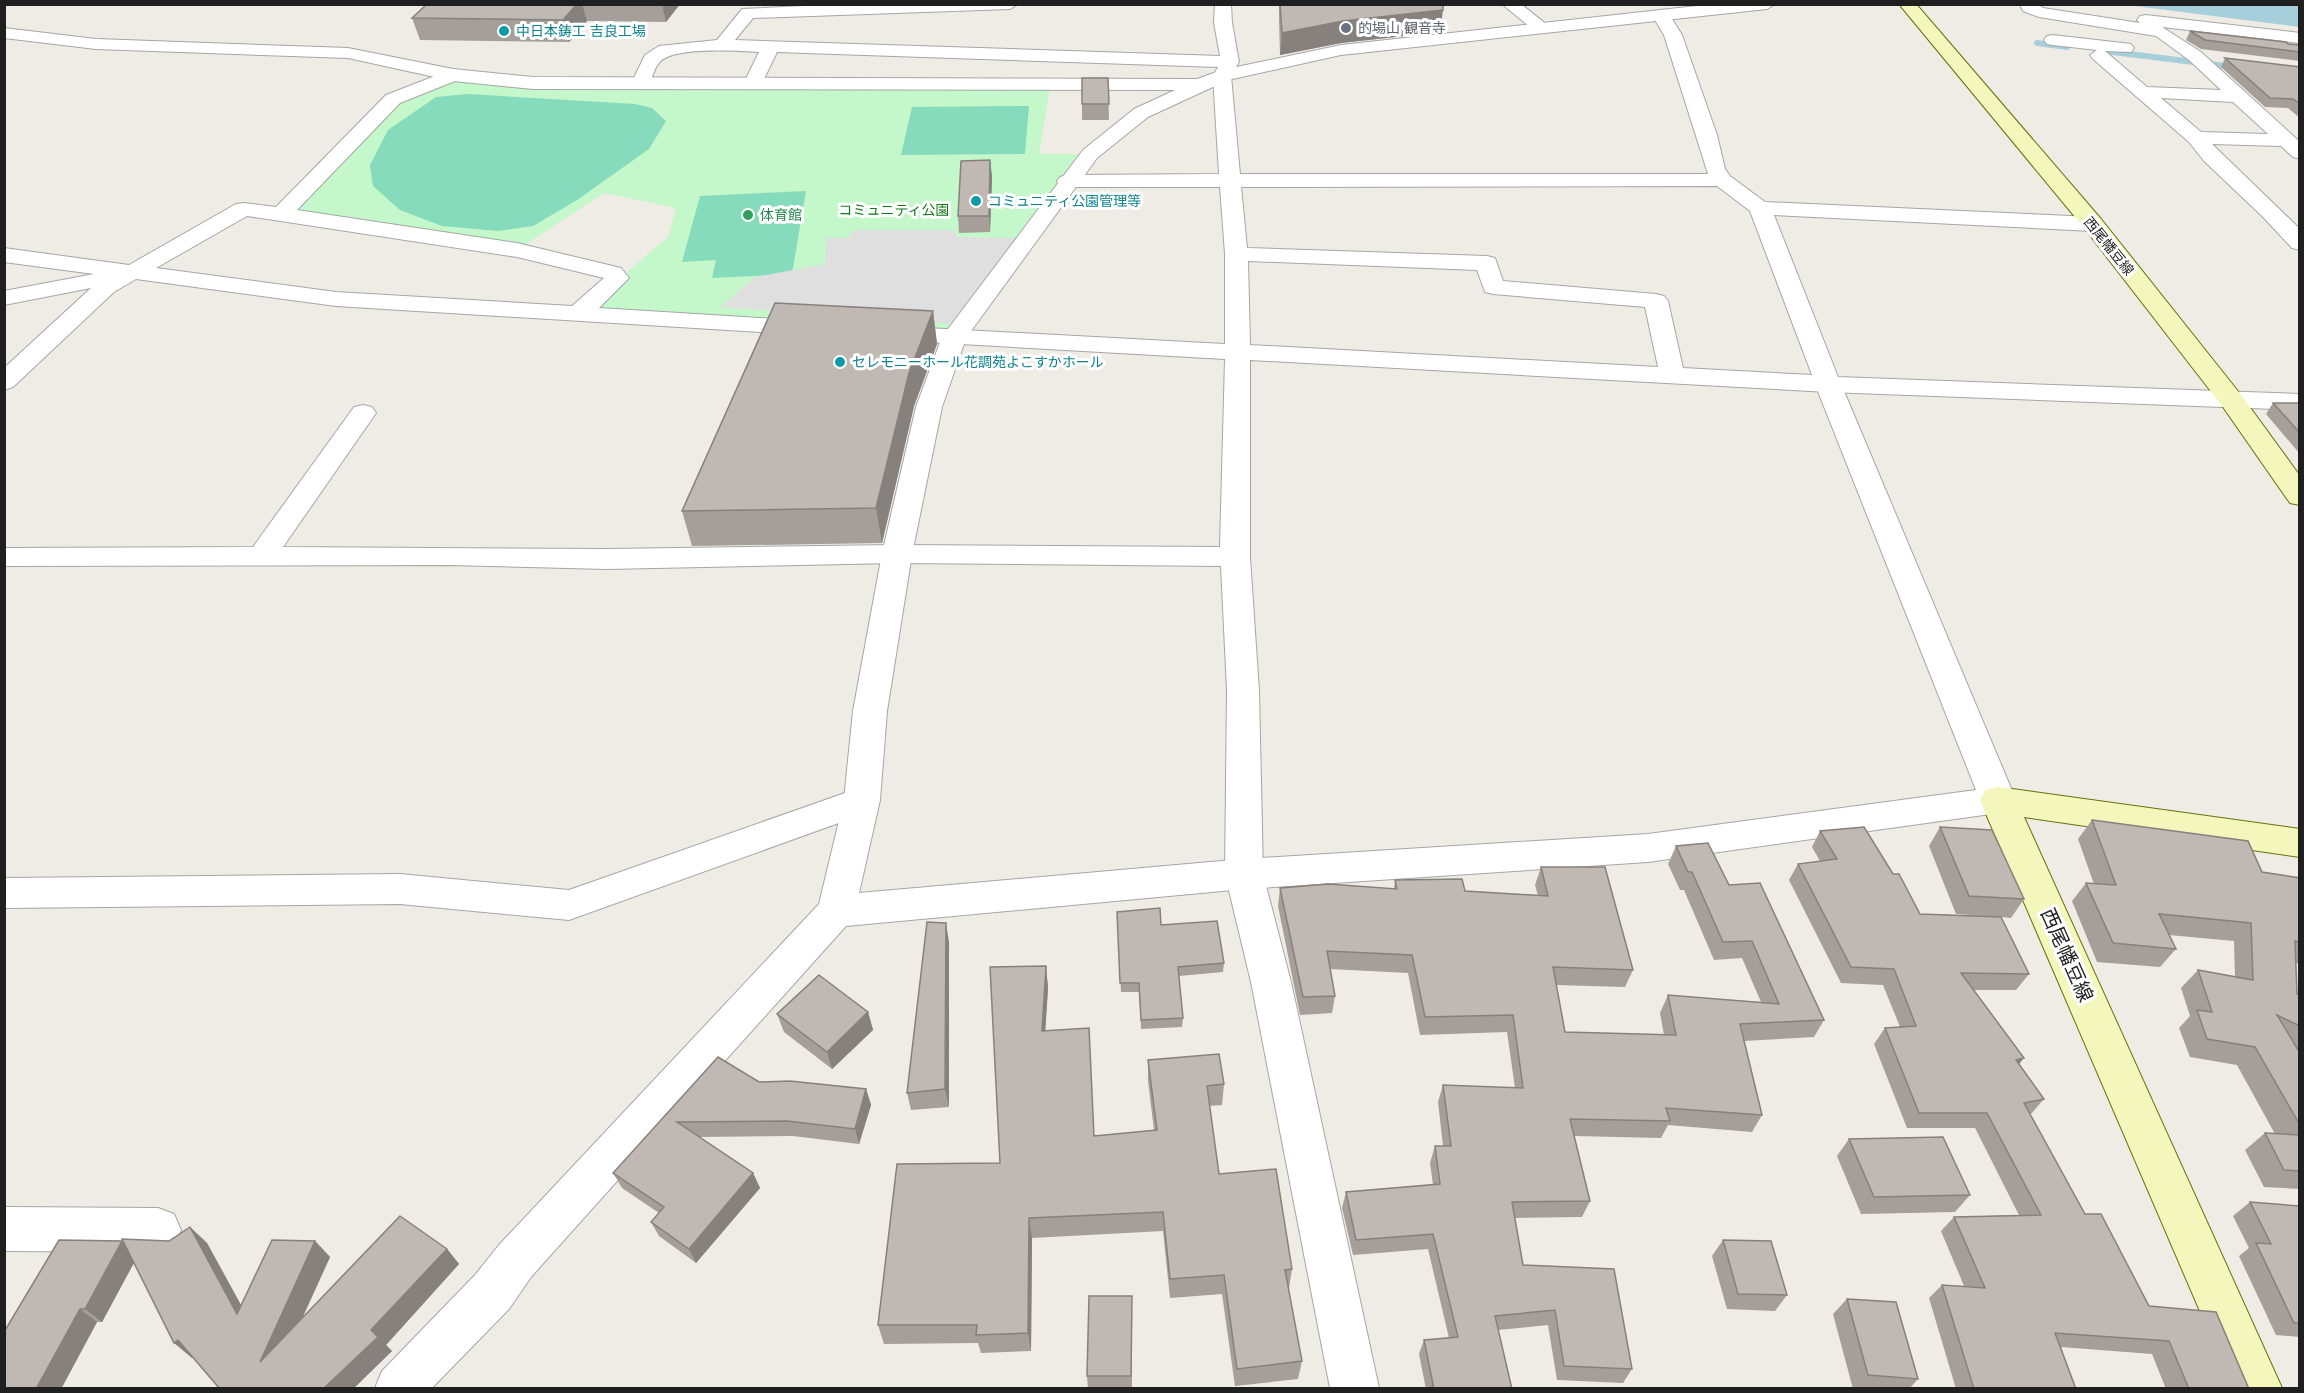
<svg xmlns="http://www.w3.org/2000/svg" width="2304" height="1393" viewBox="0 0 2304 1393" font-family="Helvetica,'Noto Sans JP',sans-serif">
<rect width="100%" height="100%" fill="#efece5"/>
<polygon fill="#c4f7c9" points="453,75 533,83 1051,83 1039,154 1090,154 954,337 578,314 668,237 676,208 604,193 517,250 282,214 393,99"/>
<g fill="#86dbbc">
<polygon points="468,94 635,104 652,108 666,121 649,149 577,200 533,226 498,231 442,226 400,210 373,186 370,165 388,130 436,97"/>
<polygon points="1029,106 1025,154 901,155 912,107"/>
<polygon points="806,191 792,274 712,278 716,260 682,262 700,196"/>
</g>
<polygon fill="#dfdfdf" points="853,230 954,230 957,237 1026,238 954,324 720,307 755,277 825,264 827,237 848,238"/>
<polygon fill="#a7cfdb" points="2127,5 2299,5 2299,27"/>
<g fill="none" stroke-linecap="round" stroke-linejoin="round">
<g stroke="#a7cfdb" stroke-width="6">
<polyline points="2037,43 2067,47"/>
<polyline points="2097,50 2234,67"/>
</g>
<g stroke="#a6a6a6" stroke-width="2">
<g id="minor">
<path d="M847,4H1018L1010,9L753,18L735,40L1220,56L1214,23L1215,4H1231L1232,23L1239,62L1231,76L1240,174H1708L1664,35L1652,15L1655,11H1667L1682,35L1717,135L1725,169L1730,176L1765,202L2093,217L2101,219L2104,224L2101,229L2093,231L1774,215L1838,377L2300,394V410L1828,392L1250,360V557L1259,691L1263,874L1291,982L1379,1388H1330L1251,982L1225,874L1227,691L1221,566L897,563L607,569L451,565L4,566V548L253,547L354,407L363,405L372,407L376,413L283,547L607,549L897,545L1220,547L1225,359L890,340L881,338L878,333L881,328L890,326L1225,344V254L1220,187H1067L1060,185L1057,181L1060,177L1067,175L1219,174L1213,76L1218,67L777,52L761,85L759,89H745L743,85L759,52C739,51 671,46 659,63C653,70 652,80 647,88H633L631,84L645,55L659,46L717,40L742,9ZM1717,186L1750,211L1812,375L1683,368L1668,301L1664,296L1656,294L1503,281L1495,258L1487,256L1247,248L1241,187ZM1248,261L1477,270L1485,292L1493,294L1645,307L1658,367L1250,345Z"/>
<polygon points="1502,4 1521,4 1551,28 1548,32 1536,32"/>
<path d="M2022,4H2037L2043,8L2140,23L2137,20L2140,16L2146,15L2300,33V43L2162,27L2201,52L2300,142V159L2293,157L2281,146L2212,144L2300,229V250L2292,248L2262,216L2204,161L2189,142L2093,59L2090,55L2097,50L2053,45L2047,44L2044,40L2047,36L2053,35L2131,44L2134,48L2131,52L2105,51L2147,87L2221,90L2189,60L2156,36L2039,17L2023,11L2021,7ZM2161,98L2233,102L2268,134L2201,132Z"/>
<path d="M453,69L460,71L462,75L460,79L400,103L297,210L517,243L621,268L629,278L599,308L809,321L818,323L821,328L818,333L809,335L336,306L136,279L114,292L13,387L4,390V368L91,288L4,305V291L94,274L4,262V248L129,265L236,204L244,203L276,207L386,95ZM247,216L517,257L604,278L572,306L336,292L156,268Z"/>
<polygon points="862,787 875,790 880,800 875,810 569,920 400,904 4,908 4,878 400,874 569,890"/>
<polygon points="4,1207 158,1208 174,1214 181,1230 174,1246 158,1252 4,1251"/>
</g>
</g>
<g stroke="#a6a6a6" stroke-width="2">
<polygon id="tertiary" points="1715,4 1775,4 1767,9 1341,55 1228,80 1148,117 1097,158 966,338 942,407 912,554 887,711 880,800 859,893 1244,859 1648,834 1976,790 1815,384 1819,379 1828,376 1837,379 1841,384 2016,800 2011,810 1998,813 1648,862 1244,889 846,926 531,1277 509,1309 432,1388 375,1388 382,1371 475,1275 499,1245 819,904 844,800 853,711 882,554 916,407 942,337 1083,150 1134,109 1175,90 533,89 453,81 348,58 96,49 4,38 4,28 96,39 348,48 453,69 533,77 1197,79 1222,70 1341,45"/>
</g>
<g stroke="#657209" stroke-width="2">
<g id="secondary">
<polygon points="1899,4 1916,4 2101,219 2241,395 2300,476 2300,505 2290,503 2223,407 2085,229"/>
<polygon points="1998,787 2300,829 2300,857 2024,817 2282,1388 2233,1388 1980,800 1985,790"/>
</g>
</g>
<use href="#minor" fill="#fff" fill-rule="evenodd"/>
<use href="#tertiary" fill="#fff" fill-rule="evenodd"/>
<use href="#secondary" fill="#f3f7bb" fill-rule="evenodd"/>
</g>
<g fill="#a59e99">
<polygon points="427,4 680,4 666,22 587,21 569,42 420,40 412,18"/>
<polygon points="1279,4 1443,4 1440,32 1341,43 1280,55 1279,19"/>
<polygon points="2190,31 2300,45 2300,61 2201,49 2186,40"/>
<polygon points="2225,58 2300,67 2300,118 2288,108 2265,107 2221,67"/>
<polygon points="1108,78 1109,120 1082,120 1082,104"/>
<polygon points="990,160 992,177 990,232 959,233 958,216"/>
<polygon points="933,311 937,344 914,406 882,543 692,546 682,511"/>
<polygon points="2273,403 2300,403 2300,454 2266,414"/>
<polygon points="2092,820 2262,872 2300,878 2300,964 2296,963 2297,994 2300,995 2300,1189 2264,1187 2245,1150 2265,1133 2275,1134 2237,1065 2190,1057 2179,1028 2190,1016 2181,988 2198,970 2235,977 2234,941 2169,935 2176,949 2160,967 2097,962 2072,901 2086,883 2094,884 2078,839"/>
<polygon points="1940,827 2024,899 2011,918 2001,917 2029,974 2016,990 1973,990 2019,1064 2044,1099 2030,1115 2085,1214 2149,1306 2249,1389 2166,1389 2152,1354 2061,1347 2076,1389 1956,1389 1929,1298 1942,1285 1964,1286 1941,1231 1954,1217 2019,1215 1975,1128 1907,1128 1874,1044 1885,1028 1900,1027 1883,985 1841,983 1789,880 1798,864 1820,861 1812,847 1820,831 1893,874 1920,914 1987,916 1956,914 1929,846"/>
<polygon points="1676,846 1729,885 1824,1020 1814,1037 1744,1041 1762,1115 1752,1132 1668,1125 1661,1138 1574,1136 1590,1201 1582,1217 1515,1218 1523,1265 1632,1369 1623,1383 1557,1380 1548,1325 1498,1330 1512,1389 1426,1389 1419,1354 1424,1340 1449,1338 1428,1249 1353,1255 1342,1208 1346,1192 1433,1185 1430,1163 1435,1146 1443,1146 1438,1102 1443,1085 1515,1088 1507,1032 1420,1035 1408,973 1330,969 1335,996 1332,1013 1300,1015 1278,906 1280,888 1394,889 1395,880 1465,891 1538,896 1535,885 1541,867 1633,970 1625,987 1556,985 1565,1032 1664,1035 1660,1013 1668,995 1761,1002 1742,958 1714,960 1684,890 1680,890 1668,864"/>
<polygon points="1117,912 1161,925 1224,963 1223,972 1179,976 1183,1018 1182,1027 1141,1029 1139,992 1121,992"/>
<polygon points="949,942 949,1107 911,1110 907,1093"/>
<polygon points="1046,966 1048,988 1045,1031 1094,1136 1154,1130 1148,1081 1148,1060 1224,1084 1222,1105 1209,1106 1219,1174 1292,1269 1289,1288 1288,1288 1302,1361 1298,1379 1235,1386 1222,1294 1170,1298 1163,1231 1032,1238 1031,1351 981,1353 978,1343 884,1344 878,1325 1000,1163"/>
<polygon points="868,1012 873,1030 832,1069 784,1032 777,1014"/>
<polygon points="718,1057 759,1082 866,1089 871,1105 859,1144 793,1136 699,1137 753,1173 760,1188 696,1263 659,1236 651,1222 659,1213 622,1188 613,1173"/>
<polygon points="1849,1139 1970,1195 1955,1212 1861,1214 1837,1156"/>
<polygon points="2250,1202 2300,1206 2300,1337 2276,1335 2239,1256 2249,1248 2233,1216"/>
<polygon points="190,1227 207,1243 241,1305 315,1241 330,1257 303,1316 447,1249 459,1264 386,1345 392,1351 353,1389 220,1389 193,1357 192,1358 134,1263 102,1322 97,1322 61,1389 4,1389 123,1242 169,1241"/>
<polygon points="1723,1240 1787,1295 1775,1311 1727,1309 1712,1256"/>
<polygon points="1847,1299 1918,1379 1909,1389 1853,1389 1833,1314"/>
<polygon points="1132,1311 1132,1389 1088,1389 1087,1376"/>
</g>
<g fill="#86817d">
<polygon points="577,4 582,4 587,21 569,42 563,20"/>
<polygon points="662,4 680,4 666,22"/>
<polygon points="1443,10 1440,32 1341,43 1280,55 1282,33 1343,21"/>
<polygon points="990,160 992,177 990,232 989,216"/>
<polygon points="933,311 937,344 914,406 882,543 876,508 909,373"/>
<polygon points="946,923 949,942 949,1107 945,1089"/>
<polygon points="1046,966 1048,988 1044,1052 1042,1031"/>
<polygon points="868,1012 873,1030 832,1069 827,1052"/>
<polygon points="2024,1058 2011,1074 2016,1060"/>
<polygon points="866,1089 871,1105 859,1144 855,1129"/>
<polygon points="753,1173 760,1188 696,1263 689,1249"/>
<polygon points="1029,1218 1032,1238 1031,1351 1028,1333"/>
<polygon points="190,1227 207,1243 254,1329 237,1314"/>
<polygon points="122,1241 138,1255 102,1322 85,1309"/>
<polygon points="315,1241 330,1257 276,1376 260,1362"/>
<polygon points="447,1249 459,1264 386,1345 392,1351 353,1389 323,1389 371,1330"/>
<polygon points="80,1309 97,1322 61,1389 36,1389"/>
<polygon points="178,1340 196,1354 192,1358 174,1343"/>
</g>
<g fill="#c0b8b2" stroke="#86817d" stroke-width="1.5">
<polygon points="427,4 577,4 563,20 412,18"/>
<polygon points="1280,4 1443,4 1443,10 1343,21 1282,33"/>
<polygon points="2190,31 2286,42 2288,44 2300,45 2300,52 2205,40"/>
<polygon points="2225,58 2300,67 2300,104 2293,99 2270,98"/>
<polygon points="1082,78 1108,78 1109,104 1082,104"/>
<polygon points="990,160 989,216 958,216 961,161"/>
<polygon points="775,303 933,311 909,373 876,508 682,511"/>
<polygon points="2273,403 2300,403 2300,433"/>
<polygon points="2092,820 2248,841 2262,872 2300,878 2300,942 2295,941 2297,994 2300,995 2300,1026 2277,1015 2300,1053 2300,1125 2255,1047 2207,1039 2197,1010 2212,1012 2198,970 2253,980 2251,923 2159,914 2176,949 2113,943 2086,883 2116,885"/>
<polygon points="1864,827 1893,874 1899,874 1920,914 2001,917 2029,974 1961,973 2024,1058 2016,1060 2044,1099 2024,1103 2085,1214 2101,1214 2149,1306 2216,1312 2249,1389 2189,1389 2169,1341 2055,1333 2076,1389 1974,1389 1942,1285 1985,1288 1954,1217 2041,1215 1987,1113 1919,1113 1885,1028 1916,1026 1894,969 1851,967 1798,864 1837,859 1820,831"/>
<polygon points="1940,827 1992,830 2024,899 1969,896"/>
<polygon points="1708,843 1729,885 1760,883 1824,1020 1740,1024 1762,1115 1666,1108 1670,1121 1570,1119 1590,1201 1512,1202 1523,1265 1614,1269 1632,1369 1564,1366 1555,1310 1495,1316 1512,1389 1434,1389 1424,1340 1458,1337 1433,1234 1356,1240 1346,1192 1440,1184 1435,1146 1451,1146 1443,1085 1523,1088 1513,1015 1425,1017 1412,955 1327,951 1335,996 1303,997 1280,888 1328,884 1397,889 1395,880 1462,879 1465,891 1548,896 1541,867 1605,867 1633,970 1553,967 1565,1032 1676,1035 1668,995 1779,1004 1752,941 1723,942 1692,872 1688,872 1676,846"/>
<polygon points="1160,908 1161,925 1217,921 1224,963 1178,967 1183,1018 1141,1020 1139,983 1120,983 1117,912"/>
<polygon points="927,922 946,923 945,1089 907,1093"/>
<polygon points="1046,966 1042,1031 1089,1028 1094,1136 1157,1130 1148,1060 1219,1054 1224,1084 1207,1086 1219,1174 1276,1169 1292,1269 1285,1270 1302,1361 1237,1369 1224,1275 1170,1279 1163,1212 1029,1218 1028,1333 976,1335 977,1325 878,1325 897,1164 1000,1163 990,967"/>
<polygon points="819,975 868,1012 827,1052 777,1014"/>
<polygon points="718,1057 759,1082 790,1081 866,1089 855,1129 787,1121 677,1122 753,1173 689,1249 651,1222 664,1207 613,1173"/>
<polygon points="2265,1133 2300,1135 2300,1171 2284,1170"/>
<polygon points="1943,1137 1970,1195 1874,1197 1849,1139"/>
<polygon points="2250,1202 2300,1206 2300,1323 2294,1323 2256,1243 2271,1244"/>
<polygon points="400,1216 447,1249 371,1330 378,1337 323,1389 220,1389 178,1340 174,1343 122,1239 169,1241 190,1227 237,1314 272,1240 315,1241 260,1362"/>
<polygon points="59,1240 122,1241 85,1309 80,1309 36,1389 4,1389 4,1332"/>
<polygon points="1723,1240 1771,1241 1787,1295 1738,1294"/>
<polygon points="1089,1296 1132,1296 1131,1376 1087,1376"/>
<polygon points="1847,1299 1896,1302 1918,1379 1868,1375"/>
</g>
<circle fill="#6b7280" stroke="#fff" stroke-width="2" cx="1346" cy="28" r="6"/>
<g fill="#0f9aa8" stroke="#fff" stroke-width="2">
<circle cx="504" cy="31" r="6"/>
<circle cx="976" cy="201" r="6"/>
<circle cx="840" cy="362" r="6"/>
</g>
<circle fill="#2e9e5b" stroke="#fff" stroke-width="2" cx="748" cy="215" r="6"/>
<g text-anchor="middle" stroke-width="6" stroke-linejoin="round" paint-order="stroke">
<g font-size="14" fill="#5b616d" stroke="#fff" text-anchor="start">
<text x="1358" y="33">的場山 観音寺</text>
</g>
<g font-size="14" fill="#0d838f" stroke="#fff" text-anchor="start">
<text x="516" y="36">中日本鋳工 吉良工場</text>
<text x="988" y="206">コミュニティ公園管理等</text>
<text x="852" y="367">セレモニーホール花調苑よこすかホール</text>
</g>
<g font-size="14" fill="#107a1a" stroke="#fff">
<text x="894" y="215">コミュニティ公園</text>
</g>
<g font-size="14" fill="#27864d" stroke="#fff" text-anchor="start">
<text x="760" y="220">体育館</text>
</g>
<g font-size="14" fill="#1f1f1f" stroke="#fff">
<text transform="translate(2109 246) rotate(51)" y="5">西尾幡豆線</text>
</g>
<g font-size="20" fill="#1f1f1f" stroke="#fff">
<text transform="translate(2067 955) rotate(66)" y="7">西尾幡豆線</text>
</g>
</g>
<rect width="2304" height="1393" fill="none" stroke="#1f1f1f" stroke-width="12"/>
</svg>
